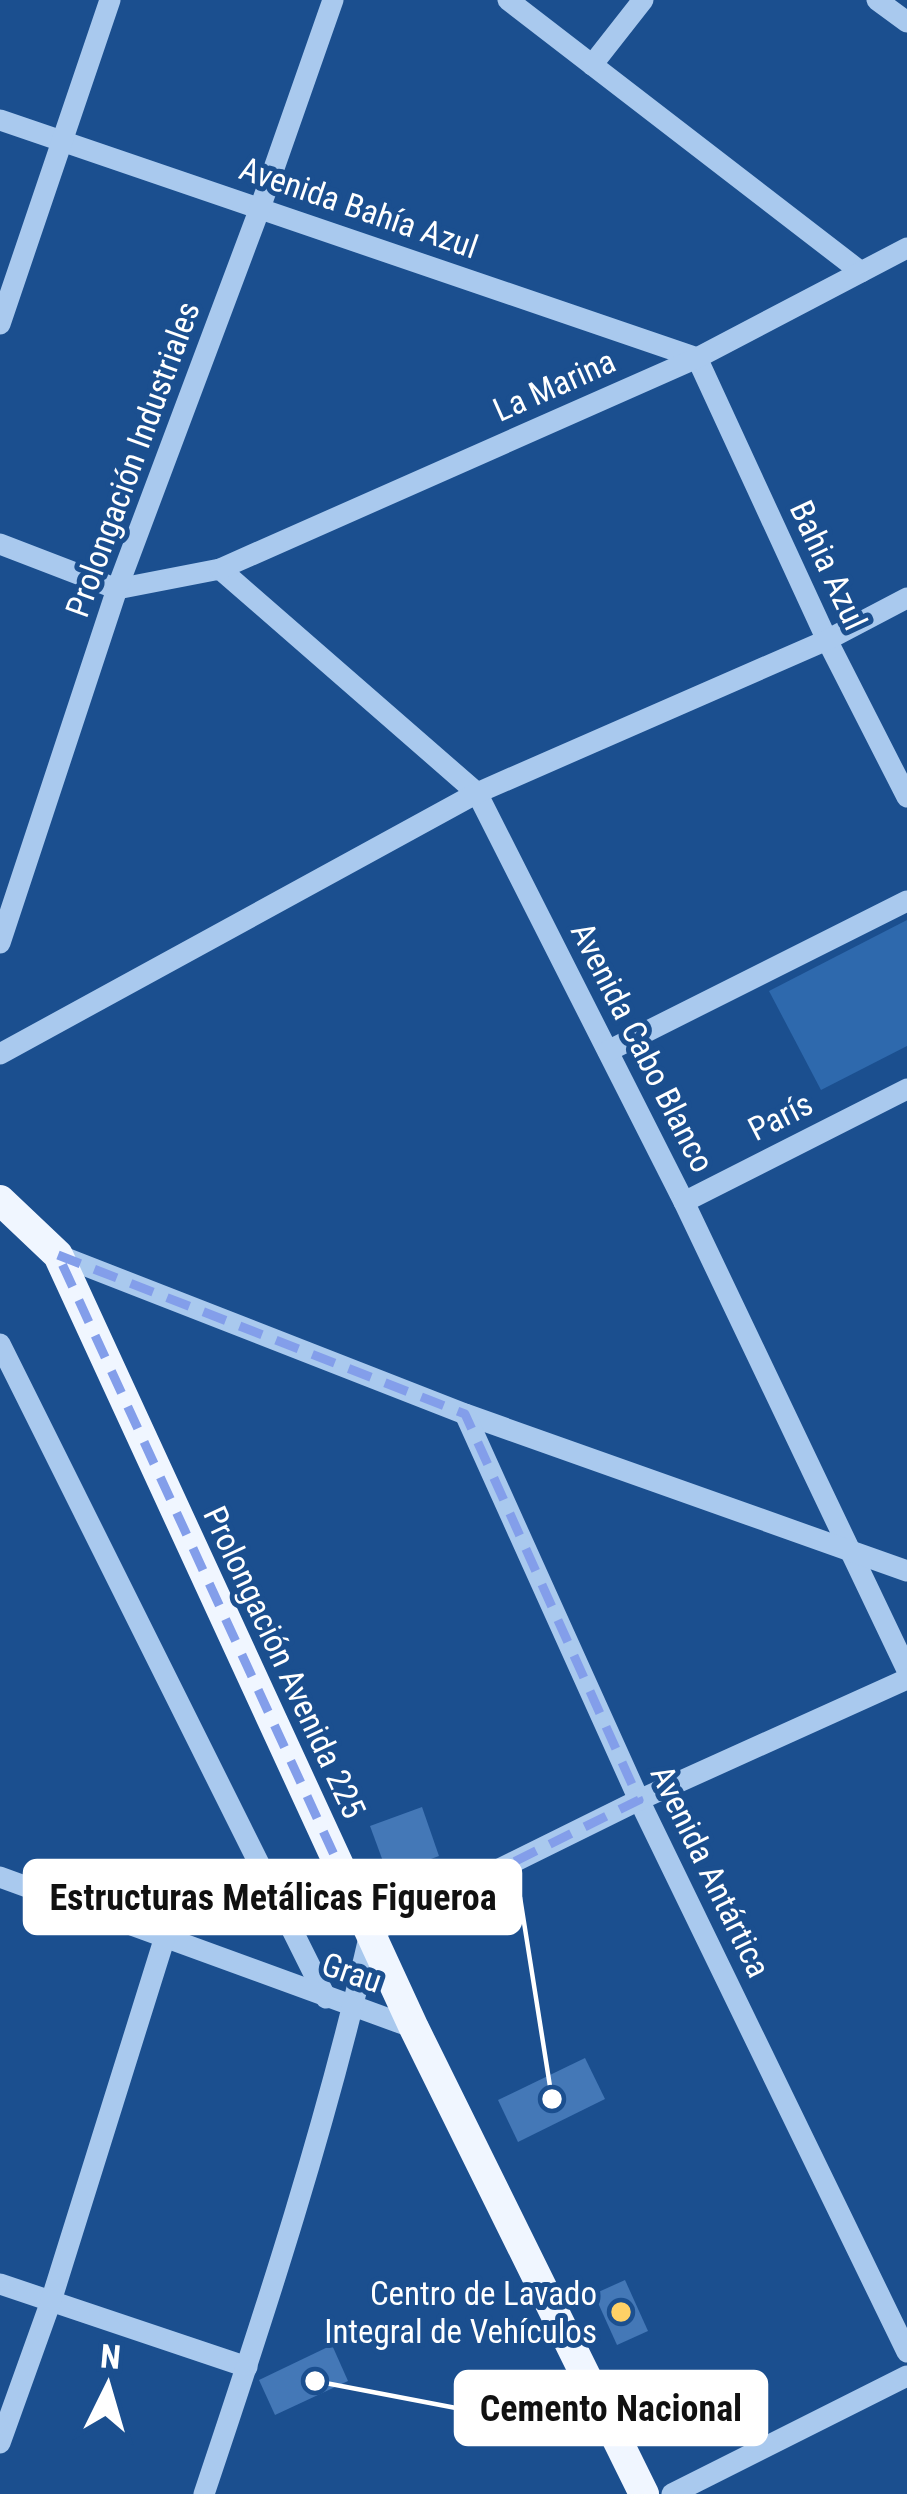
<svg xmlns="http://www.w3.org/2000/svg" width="907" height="2494" viewBox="0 0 907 2494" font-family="'Roboto Condensed',sans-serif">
<rect width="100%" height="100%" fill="#1b4f8f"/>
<polygon fill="#2e69ad" points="907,920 907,1046 821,1090 769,991"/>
<g fill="#4478b7">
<polygon points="422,1807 439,1856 388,1875 370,1826"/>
<polygon points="585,2058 605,2099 518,2142 498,2100"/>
<polygon points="625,2280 648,2331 617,2345 594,2294"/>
<polygon points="332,2345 348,2381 275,2415 259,2380"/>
</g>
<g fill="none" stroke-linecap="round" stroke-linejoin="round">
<g stroke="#a9c9ee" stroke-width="21">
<polyline points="508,0 861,272"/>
<polyline points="877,0 907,22"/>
<polyline points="592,65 643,0"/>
<polyline points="0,120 697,358 827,640 907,797"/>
<polyline points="0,324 110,0"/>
<polyline points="0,544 117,589 220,569 477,793 684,1202 907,1670"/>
<polyline points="220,569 697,358 907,248"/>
<polyline points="0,943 117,589 260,208 333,0"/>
<polyline points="608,1051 907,901"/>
<polyline points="0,1054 477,793 827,640 907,598"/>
<polyline points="684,1202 907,1089"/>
<polyline points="58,1255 465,1414 907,1571"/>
<polyline points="0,1344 326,1998"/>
<polyline points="465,1414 639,1800 907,2352"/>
<polyline points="0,1877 414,2028"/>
<polyline points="0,2284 247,2367"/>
<polyline points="0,2443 51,2301 164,1940"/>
<path d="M204,2494C266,2310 327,2123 370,1933L639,1800L907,1679"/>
<polyline points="672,2494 907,2376"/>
</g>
<polyline stroke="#f0f6ff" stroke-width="30" points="0,1200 58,1255 414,2028 644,2494"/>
</g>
<path fill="none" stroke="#839eea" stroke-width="9" stroke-dasharray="24 15" stroke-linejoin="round" d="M58,1255L465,1414L639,1800L370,1933Z"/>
<circle fill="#ffd166" stroke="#1b4f8f" stroke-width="4.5" cx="621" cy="2312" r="12"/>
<g text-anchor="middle" stroke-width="10" stroke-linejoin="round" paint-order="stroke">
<g font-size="33" fill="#fff" stroke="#1b4f8f">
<text transform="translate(359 207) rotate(19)" y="12">Avenida Bahía Azul</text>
<text transform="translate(554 385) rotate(-24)" y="12">La Marina</text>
<text transform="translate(132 459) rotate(-70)" y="12">Prolongación Industriales</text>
<text transform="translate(829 565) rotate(65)" y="12">Bahia Azul</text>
<text transform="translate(643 1047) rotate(63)" y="12">Avenida Cabo Blanco</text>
<text transform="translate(780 1116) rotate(-27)" y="12">París</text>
<text transform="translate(285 1662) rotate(65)" y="12">Prolongación Avenida 225</text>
<text transform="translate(711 1871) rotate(64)" y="12">Avenida Antártica</text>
<text transform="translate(352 1972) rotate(19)" y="12">Grau</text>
</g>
<g font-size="33" fill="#fff" stroke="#1b4f8f" text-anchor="end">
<text x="597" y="2305">Centro de Lavado<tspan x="597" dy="38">Integral de Vehículos</tspan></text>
</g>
</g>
<path fill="none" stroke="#fff" stroke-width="4.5" d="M552 2099L520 1897M315 2381L456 2408"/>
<g fill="#fff" stroke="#1b4f8f" stroke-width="4.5">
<circle cx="552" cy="2099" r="12"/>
<circle cx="315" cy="2381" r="12"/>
</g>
<g fill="#fff" stroke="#fff" stroke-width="4.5">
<rect x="25" y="1861" width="495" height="72" rx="12"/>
<rect x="456" y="2372" width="310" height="72" rx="12"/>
</g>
<g font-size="36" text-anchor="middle" font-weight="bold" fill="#111">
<text x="273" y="1910">Estructuras Metálicas Figueroa</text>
<text x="611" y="2421">Cemento Nacional</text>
</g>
<g transform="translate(108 2386) rotate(5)" stroke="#1b4f8f" stroke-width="9" paint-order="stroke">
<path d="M0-9L21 45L0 30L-21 45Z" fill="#ffffff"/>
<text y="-18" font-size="33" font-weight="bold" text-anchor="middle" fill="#ffffff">N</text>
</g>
</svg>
